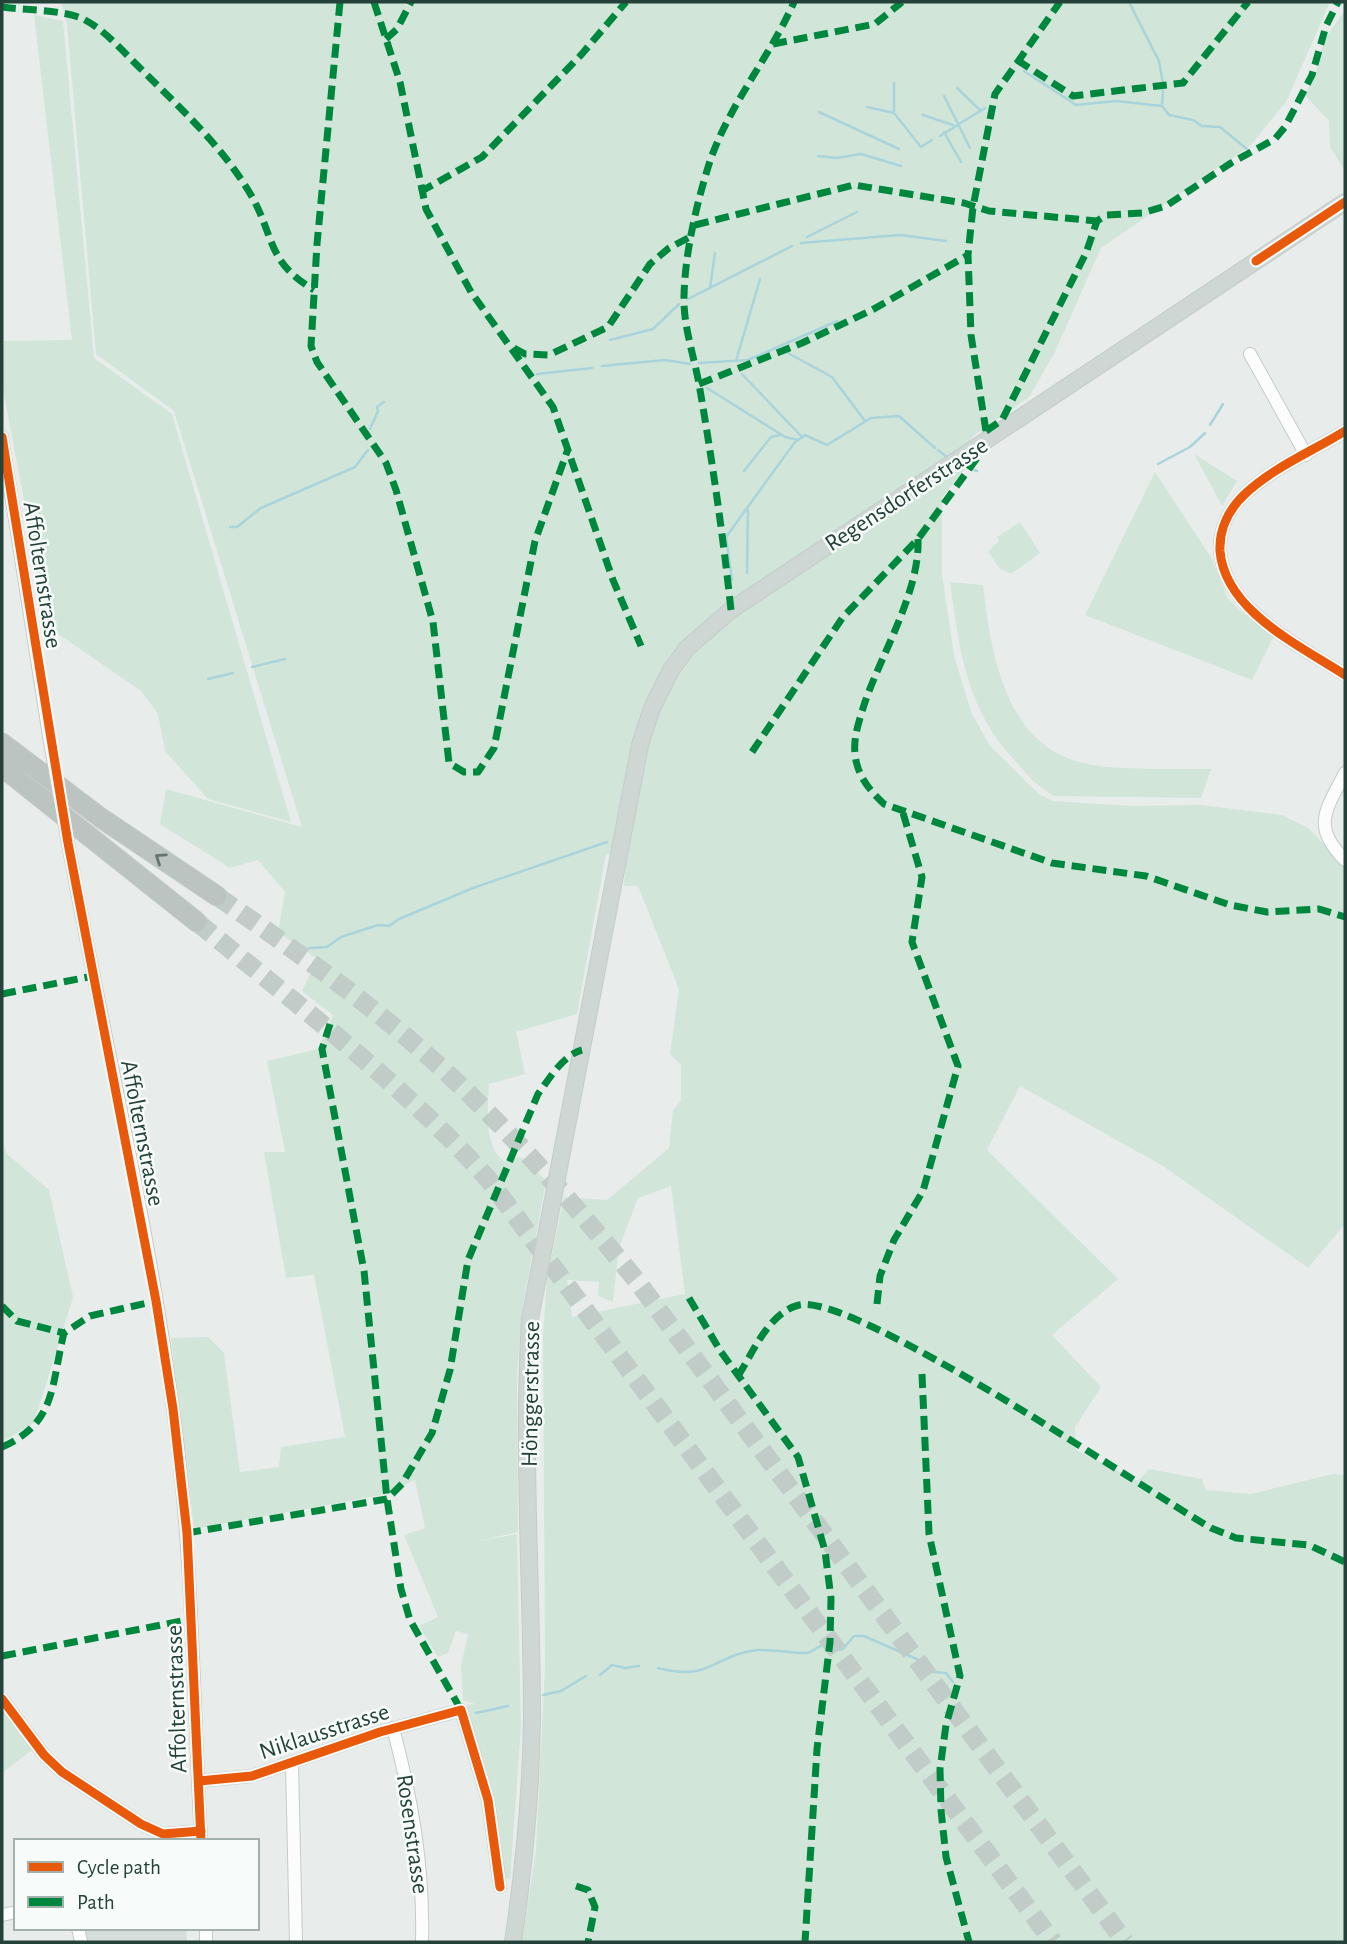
<svg xmlns="http://www.w3.org/2000/svg" width="1347" height="1944" viewBox="0 0 1347 1944" font-family="'Alegreya Sans',sans-serif">
<rect width="100%" height="100%" fill="#e8edeb"/>
<polygon fill="#d6dedb" points="82,1928 186,1928 187,1942 85,1942"/>
<g fill="#d1e6d8" fill-rule="evenodd">
<path d="M61,2H1330L1286,102L1250,146L1101,248L1054,354L1029,397L972,437L973,458L942,498V574L954,655L971,712L990,746L1039,794L1053,801L1132,806L1201,805L1282,815L1308,828L1345,866V1224L1308,1268L1163,1166L1020,1086L987,1150L1118,1279L1052,1335L1101,1387L1075,1427L1076,1450L1138,1481L1149,1469L1202,1479L1206,1490L1251,1494L1333,1474L1345,1475V1942H522L536,1849L545,1666L543,1335L547,1278L564,1197L607,1200L669,1148L673,1110L681,1101V1065L670,1054L679,989L638,886H624L626,856L606,854L577,1014L516,1032L525,1074L489,1084C488,1107 483,1147 505,1162L518,1157L527,1160L546,1181L523,1304L517,1374L518,1532L474,1542L517,1534L521,1726L510,1879L501,1877L495,1798L466,1705L475,1704L463,1700L461,1666L468,1634L456,1631L448,1653L438,1657L419,1626L438,1617L404,1535L425,1528L415,1480L382,1495L194,1529L171,1338L208,1337L224,1353L240,1472L279,1467L281,1447L345,1437L314,1275L286,1278L264,1152H285L267,1061L318,1049L333,1015L302,991L317,959L278,932L285,892L258,860L230,868L160,824L166,789L302,827L174,411L96,354L67,24ZM671,1186L685,1294L572,1317L567,1280L599,1282L598,1296L613,1302L619,1248L638,1198Z"/>
<polygon points="1345,10 1345,171 1330,147 1329,121 1305,95 1316,74 1323,42"/>
<polygon points="34,15 63,21 94,358 172,414 291,822 208,799 165,751 158,714 141,691 48,627 2,384 2,341 72,340"/>
<polygon points="1194,454 1237,481 1222,506 1219,500"/>
<polygon points="1155,472 1212,559 1227,597 1240,611 1275,634 1252,680 1085,615"/>
<polygon points="1020,522 1040,553 1011,574 999,568 988,551 999,541 997,537"/>
<path d="M950,582L983,585C991,652 1004,744 1083,763C1116,771 1175,768 1211,769L1201,798L1054,796C1039,788 1029,777 1018,764C966,710 960,654 950,582Z"/>
<polygon points="2,1140 6,1153 49,1190 73,1297 34,1423 2,1442"/>
<polygon points="2,1710 32,1750 2,1773"/>
</g>
<g fill="none" stroke-linecap="round" stroke-linejoin="round">
<g stroke="#a9d4db" stroke-width="2.5">
<polyline points="1129,2 1159,61 1163,84"/>
<polyline points="1024,71 1076,105 1116,101 1162,106"/>
<polyline points="894,83 894,111"/>
<polyline points="957,88 980,110"/>
<polyline points="1163,91 1162,106 1169,115 1193,120 1202,126 1220,127 1248,150"/>
<polyline points="944,96 970,148"/>
<polyline points="867,107 894,113 921,147 932,140"/>
<polyline points="819,112 899,149"/>
<polyline points="923,115 953,125"/>
<polyline points="944,132 961,162"/>
<polyline points="940,136 985,108"/>
<polyline points="818,156 837,158 861,154 901,166"/>
<polyline points="807,237 857,212"/>
<polyline points="801,243 900,235 946,241"/>
<polyline points="710,288 715,253"/>
<polyline points="688,299 792,246"/>
<polyline points="610,340 653,329 679,304"/>
<polyline points="788,353 832,377 865,421"/>
<polyline points="736,361 760,279"/>
<polyline points="699,363 748,360 837,321"/>
<polyline points="602,366 665,360 690,364"/>
<polyline points="537,374 592,368"/>
<polyline points="742,374 802,437"/>
<polyline points="707,388 785,437 798,440"/>
<polyline points="1210,425 1223,404"/>
<polyline points="370,429 378,411 377,407 384,402"/>
<polyline points="938,450 948,458"/>
<polyline points="1158,464 1190,447 1205,433"/>
<polyline points="974,470 977,471"/>
<polyline points="744,471 771,437 780,435"/>
<polyline points="230,527 237,527 261,508 355,467 368,450"/>
<polyline points="747,573 748,510"/>
<polyline points="732,580 726,537 795,442 805,435 827,445 871,418 899,416 935,448"/>
<polyline points="252,667 285,659"/>
<polyline points="208,679 233,673"/>
<polyline points="309,948 327,947 341,937 378,925 389,926 399,919 473,888 607,842"/>
<polyline points="836,1650 843,1649 854,1636 864,1636 928,1664 934,1672 946,1673 953,1682"/>
<path d="M658,1668C712,1682 713,1655 757,1650C774,1649 790,1653 807,1653C811,1652 816,1648 821,1646"/>
<polyline points="600,1675 612,1665 625,1668 639,1666"/>
<polyline points="543,1695 561,1691 586,1676"/>
<polyline points="476,1713 508,1706"/>
</g>
<g stroke="#c1cbc8" stroke-width="19" stroke-dasharray="19 10" stroke-linecap="butt">
<path d="M217,896C297,952 376,1007 448,1074C517,1138 578,1209 637,1281L1125,1942"/>
<path d="M197,922C297,1005 401,1082 488,1179L1053,1942"/>
</g>
<g stroke="#c5cac8" stroke-width="14">
<g id="minor">
<polyline points="1250,354 1306,455"/>
<path d="M1345,431C1313,451 1272,468 1245,494C1229,509 1219,529 1220,551C1225,611 1299,645 1345,675"/>
<polyline points="2,437 50,742"/>
<path d="M1345,773C1326,810 1311,826 1345,860"/>
<path d="M68,843C102,1031 148,1219 173,1409C193,1552 193,1696 201,1841"/>
<polyline points="2,1699 44,1755 62,1772 141,1824 163,1834 201,1831"/>
<path d="M393,1728C412,1799 424,1868 422,1942"/>
<polyline points="292,1763 296,1942"/>
<polyline points="199,1781 252,1776 380,1732 461,1710 488,1800 500,1887"/>
<polyline points="2,1915 16,1912"/>
<polyline points="78,1928 81,1942"/>
<polyline points="206,1928 206,1942"/>
</g>
</g>
<g stroke="#c3ccc9" stroke-width="18">
<path id="major" d="M513,1942C524,1868 531,1794 532,1719C532,1586 522,1452 530,1319L640,745L652,708L671,670L687,648L731,610L1345,202"/>
</g>
<g stroke="#c3ccc9" stroke-width="21">
<g id="highway">
<polyline points="2,743 101,818 217,896"/>
<polyline points="2,767 197,922"/>
</g>
</g>
<use href="#minor" stroke="#fcfcfc" stroke-width="12"/>
<use href="#major" stroke="#cfd7d5" stroke-width="16"/>
<use href="#highway" stroke="#bcc4c2" stroke-width="19"/>
<g stroke="#c5cac8" stroke-width="14" stroke-linecap="butt">
<polyline id="minor-bridge" points="50,742 68,843"/>
</g>
<use href="#minor-bridge" stroke="#fcfcfc" stroke-width="12"/>
<g stroke="#00873e" stroke-width="7" stroke-dasharray="14 7" stroke-linecap="butt">
<polyline points="340,2 317,244 311,346 317,362 386,463 396,490 433,622 449,763 464,772 478,772 494,748 535,541 568,449"/>
<polyline points="374,2 400,82 426,209 471,292 553,407 613,580 641,646"/>
<path d="M2,7C23,10 63,10 81,18C105,29 123,52 142,70C181,109 223,147 251,195C275,237 266,261 314,290"/>
<polyline points="386,39 397,29 411,2"/>
<polyline points="773,44 875,24 902,2"/>
<polyline points="1017,60 1073,96 1183,83 1248,2"/>
<polyline points="420,192 482,157 581,55 626,2"/>
<polyline points="695,225 854,185 964,203 989,211 1097,221"/>
<polyline points="514,348 525,354 549,355 608,327 650,264 669,248 692,236"/>
<polyline points="699,384 802,343 872,310 968,255"/>
<polyline points="986,431 1002,420 1086,253 1097,221 1106,215 1142,213 1166,206 1231,163 1275,139 1285,127 1312,75 1326,26 1338,2"/>
<polyline points="986,431 971,335 968,255 973,207 995,94 1060,2"/>
<path d="M918,539C920,591 882,653 865,702C860,718 853,737 855,754C857,775 869,790 884,804L1052,863L1146,876L1230,905L1267,912L1319,909L1345,917"/>
<path d="M731,610C723,535 712,459 699,384C694,356 683,325 684,296C685,252 697,202 710,161C730,103 770,57 794,2"/>
<polyline points="752,752 843,617 918,539 980,454 979,446"/>
<polyline points="2,994 93,976"/>
<polyline points="330,1024 322,1049 364,1271 387,1499 401,1589 410,1620 461,1710"/>
<polyline points="689,1298 721,1352 798,1457 825,1551 831,1598 830,1642 817,1749 805,1942"/>
<polyline points="877,1304 880,1276 894,1240 923,1191 958,1066 912,942 922,877 903,813"/>
<polyline points="2,1306 17,1321 64,1333"/>
<polyline points="922,1374 929,1534 960,1676 946,1725 940,1769 941,1810 946,1857 969,1942"/>
<path d="M738,1376C753,1353 768,1313 799,1305C853,1292 1147,1491 1211,1528L1236,1538L1309,1545L1345,1562"/>
<path d="M2,1447C57,1423 51,1384 64,1333L90,1316L156,1301"/>
<path d="M187,1533L387,1499L402,1484L432,1433L450,1370L468,1260L538,1094C549,1079 563,1055 582,1050"/>
<polyline points="2,1656 192,1619"/>
<polyline points="576,1886 588,1890 595,1907 588,1942"/>
</g>
<g stroke="#f7fbf9" stroke-width="13">
<g id="cycleway">
<polyline points="1256,261 1345,202"/>
<path d="M1345,431C1313,451 1272,468 1245,494C1229,509 1219,529 1220,551C1225,611 1299,645 1345,675"/>
<polyline points="2,437 68,843 156,1301 173,1409 187,1533 201,1841"/>
<polyline points="2,1699 44,1755 62,1772 141,1824 163,1834 201,1831"/>
<polyline points="199,1781 252,1776 380,1732 461,1710 488,1800 500,1887"/>
</g>
</g>
<use href="#cycleway" stroke="#e8590c" stroke-width="9"/>
</g>
<defs><path id="oneway-chevron" d="M-2-3.5L2.5 0L-2 3.5" fill="none" stroke-width="1.6" stroke-linecap="round" stroke-linejoin="round" transform="scale(1.75)"/></defs>
<use stroke="#617670" href="#oneway-chevron" transform="translate(160 858) rotate(-146)"/>
<g text-anchor="middle" stroke-width="5" stroke-linejoin="round" paint-order="stroke">
<g font-size="24" fill="#24423a" stroke="#f7fbf9">
<text transform="translate(906 494) rotate(-33)" y="8">Regensdorferstrasse</text>
<text transform="translate(43 575) rotate(81)" y="8">Affolternstrasse</text>
<text transform="translate(143 1133) rotate(79)" y="8">Affolternstrasse</text>
<text transform="translate(530 1394) rotate(-89)" y="8">Hönggerstrasse</text>
<text transform="translate(176 1699) rotate(-92)" y="8">Affolternstrasse</text>
<text transform="translate(324 1731) rotate(-18)" y="8">Niklausstrasse</text>
<text transform="translate(413 1834) rotate(82)" y="8">Rosenstrasse</text>
</g>
</g>
<rect width="1347" height="1944" fill="none" stroke="#24423a" stroke-width="7"/>
<rect x="14" y="1839" width="245" height="91" fill="#f7fbf9" stroke="#a3b1ad" stroke-width="2"/>
<rect x="28" y="1862" width="35" height="10" fill="#e8590c" stroke="#a3b1ad" stroke-width="2"/>
<text x="77" y="1874" font-size="21" fill="#24423a">Cycle path</text>
<rect x="28" y="1897" width="35" height="10" fill="#00873e" stroke="#a3b1ad" stroke-width="2"/>
<text x="77" y="1909" font-size="21" fill="#24423a">Path</text>
</svg>
